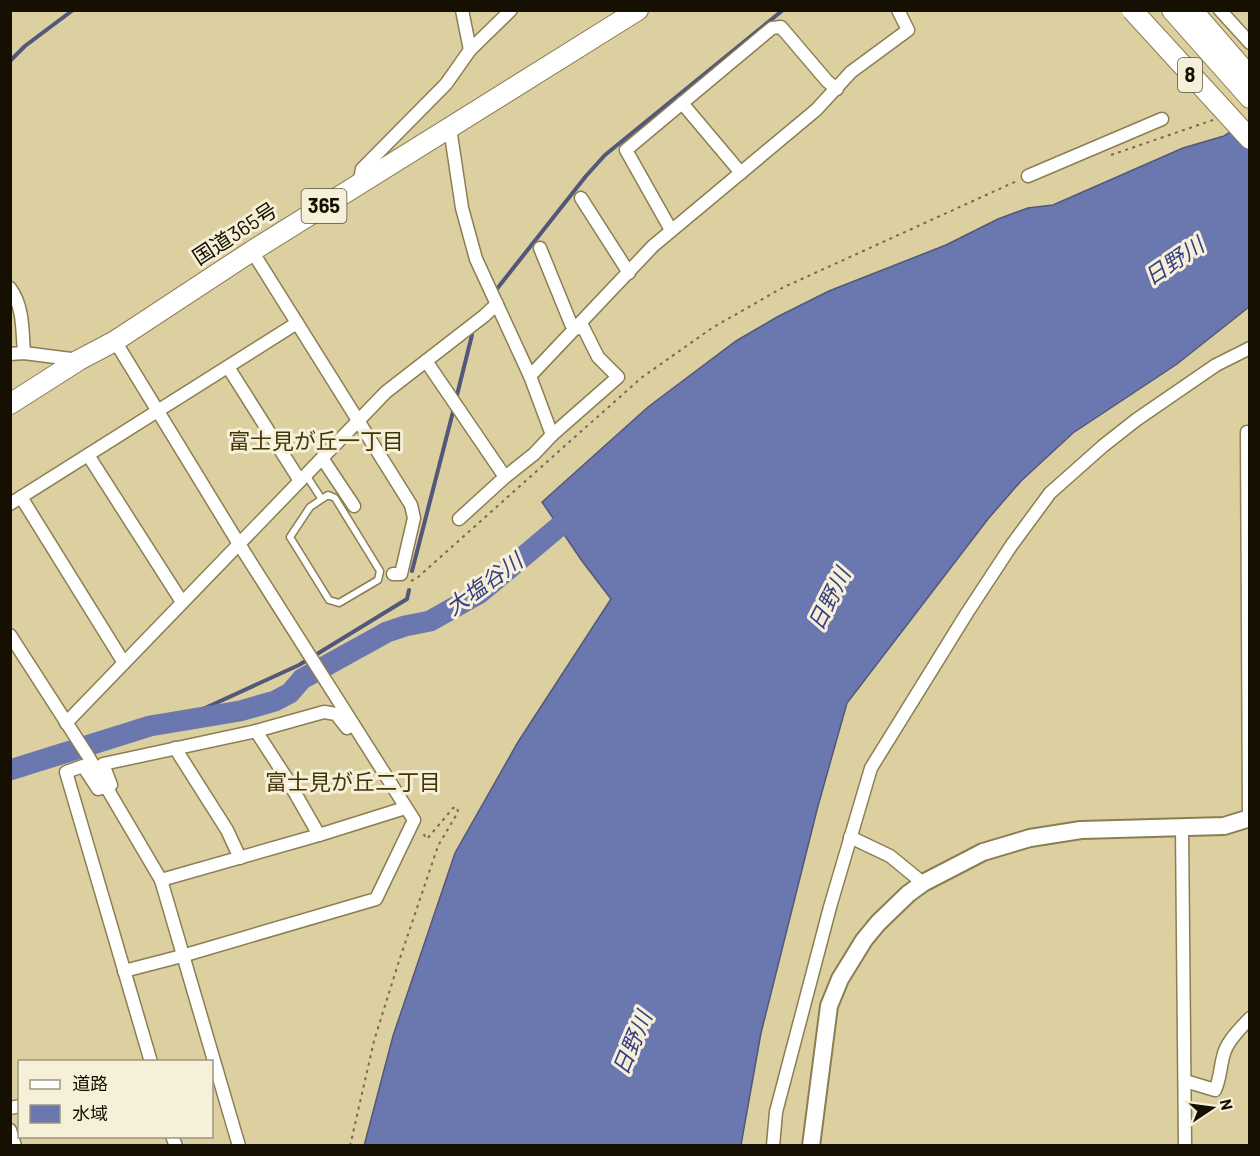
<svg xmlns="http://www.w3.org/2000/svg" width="1260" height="1156" viewBox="0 0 1260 1156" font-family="Barlow,'Noto Sans JP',sans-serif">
<rect width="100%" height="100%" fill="#dccfa0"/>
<polygon fill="#6b77af" stroke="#51587b" stroke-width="1.5" points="1249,120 1249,307 1177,364 1073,433 1021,481 988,519 847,703 818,806 761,1033 741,1145 364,1146 393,1036 455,853 518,742 611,599 582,561 542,502 648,407 736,341 777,317 829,291 946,245 998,219 1028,208 1053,205 1183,148 1224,136"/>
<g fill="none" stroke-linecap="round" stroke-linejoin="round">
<g stroke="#51587b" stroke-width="4">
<polyline points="10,61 25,46 73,10"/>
<polyline points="496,290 586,176 605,155 783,10"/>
<polyline points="456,399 472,335"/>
<polyline points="412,571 454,408"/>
<polyline points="179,720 299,665 407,599 409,590"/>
</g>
<polyline stroke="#6b77af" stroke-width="21" points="10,770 150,726 240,711 275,701 290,693 302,679 387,632 405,626 430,621 480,593 581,508"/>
<g stroke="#8b7e52" stroke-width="9">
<g id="service">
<polyline points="306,475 321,498"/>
<polygon points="328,495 335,498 380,571 378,580 339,603 329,600 290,537 310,507"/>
</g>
</g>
<g stroke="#8b7e52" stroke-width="15">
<g id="minor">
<polyline points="462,10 470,50"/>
<polyline points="1220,10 1250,43"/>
<polyline points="682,103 741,173"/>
<polyline points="450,128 462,208 476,259 530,376 552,435"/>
<polyline points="1028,176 1162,119"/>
<polyline points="359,184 362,169 446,84 470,50 511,10"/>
<polyline points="581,198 629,273"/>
<polyline points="671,230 626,150 772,28 781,27 827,81 837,89"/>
<polyline points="540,248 571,324 576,329"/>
<polyline points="252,251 411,505 414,518 401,574 393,574"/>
<path d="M10,288C24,307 22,331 24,353"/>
<polyline points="115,341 239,544 414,820 376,899 182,956 124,971"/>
<polyline points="10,354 24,353 79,360"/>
<polyline points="426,361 505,477"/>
<polyline points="228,367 300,481"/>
<polyline points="530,376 653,246 816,110 851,72 908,30 898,10"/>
<polyline points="88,455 182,602"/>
<polyline points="322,458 354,506"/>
<polyline points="21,497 124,663"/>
<polyline points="10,504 297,323"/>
<polyline points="459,519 505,477 534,454 552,435 618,377 598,357 581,323"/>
<polyline points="10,635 88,756 161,880 239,1146"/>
<polyline points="66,723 386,392 484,316 497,304"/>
<polyline points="256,731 287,779 319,835"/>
<polyline points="175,748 227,830 240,858"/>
<polyline points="1249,818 1247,432 1250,432"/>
<polyline points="1182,827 1185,1146"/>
<polyline points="850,837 890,856 923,883"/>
<polyline points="161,880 319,835 405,808"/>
<polyline points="151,1062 66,772 83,766 98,789 111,785 103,764 256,731 324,712 336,714 347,728"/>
<path d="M1185,1081L1215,1090C1220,1079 1220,1069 1223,1057C1226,1042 1239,1030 1250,1018"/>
<polyline points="10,1108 20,1106"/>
<polyline points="10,1130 15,1146"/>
<polyline points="172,1136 176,1146"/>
<polyline points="773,1146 776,1112 830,907 871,768 967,613 1011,546 1050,493 1103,446 1136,420 1216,365 1250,348"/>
</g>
</g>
<g stroke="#8b7e52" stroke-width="20">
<polyline id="secondary" points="811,1146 829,1006 840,979 864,940 878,923 908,894 923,883 983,852 1030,838 1081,830 1224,826 1250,818"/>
</g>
<g stroke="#8b7e52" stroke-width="22">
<g id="trunk">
<polyline points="1172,10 1250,98"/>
<polyline points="1192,10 1250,77"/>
<polyline points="10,404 79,360 115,341 252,251 638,10"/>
</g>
</g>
<g stroke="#746b4d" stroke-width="2" stroke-dasharray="3 4.5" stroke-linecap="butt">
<polyline points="1111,155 1213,120"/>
<polyline points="411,581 417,578 641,378 712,328 782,288 1019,180"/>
<polyline points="350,1146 374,1041 398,964 438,846 458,812 457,807 453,808 427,839 422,832"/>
</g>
<use href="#service" stroke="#fff" stroke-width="6"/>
<use href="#minor" stroke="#fff" stroke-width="12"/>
<use href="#secondary" stroke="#fff" stroke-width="16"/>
<use href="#trunk" stroke="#fff" stroke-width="20"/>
<g stroke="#8b7e52" stroke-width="22" stroke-linecap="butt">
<polyline id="trunk-bridge" points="1132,10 1250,139"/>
</g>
<use href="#trunk-bridge" stroke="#fff" stroke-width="20"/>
</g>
<g text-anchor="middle" stroke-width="6" stroke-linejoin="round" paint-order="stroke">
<g fill="#f7f0d9" stroke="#595342" stroke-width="1.5">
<rect x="1178" y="58" width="24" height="34" rx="4.5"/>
<rect x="301.5" y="189" width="45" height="34" rx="4.5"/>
</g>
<g font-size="20" font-weight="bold" fill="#151001">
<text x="1190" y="82">8</text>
<text x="324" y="213">365</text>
</g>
<g font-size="21" fill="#151001" stroke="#f7f0d9">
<text transform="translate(235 234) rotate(-33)" y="7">国道365号</text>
</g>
<g font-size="22" font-style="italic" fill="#363f86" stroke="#f7f0d9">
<text transform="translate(1174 261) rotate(-34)" y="8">日野川</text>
<text transform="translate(484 584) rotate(-36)" y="8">大塩谷川</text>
<text transform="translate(829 599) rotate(-63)" y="8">日野川</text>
<text transform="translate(632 1043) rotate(-67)" y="8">日野川</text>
</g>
<g font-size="22" fill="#413607" stroke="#f7f0d9">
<text x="316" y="449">富士見が丘一丁目</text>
<text x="353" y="790">富士見が丘二丁目</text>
</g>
</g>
<rect width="1260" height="1156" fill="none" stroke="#151001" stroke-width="24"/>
<rect x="18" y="1060" width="195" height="78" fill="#f7f0d9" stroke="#9d9683" stroke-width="1.5"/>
<rect x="30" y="1080" width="30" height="9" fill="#ffffff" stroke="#9d9683" stroke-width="1.5"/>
<text x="72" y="1090" font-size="18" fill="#151001">道路</text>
<rect x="30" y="1105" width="30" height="18" fill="#6b77af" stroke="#9d9683" stroke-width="1.5"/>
<text x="72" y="1120" font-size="18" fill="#151001">水域</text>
<g transform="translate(1212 1108) rotate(77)" stroke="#f7f0d9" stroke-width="4.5" paint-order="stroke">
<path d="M0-4.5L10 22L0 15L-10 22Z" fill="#151001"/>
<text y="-9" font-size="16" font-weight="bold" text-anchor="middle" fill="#151001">N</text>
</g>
</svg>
